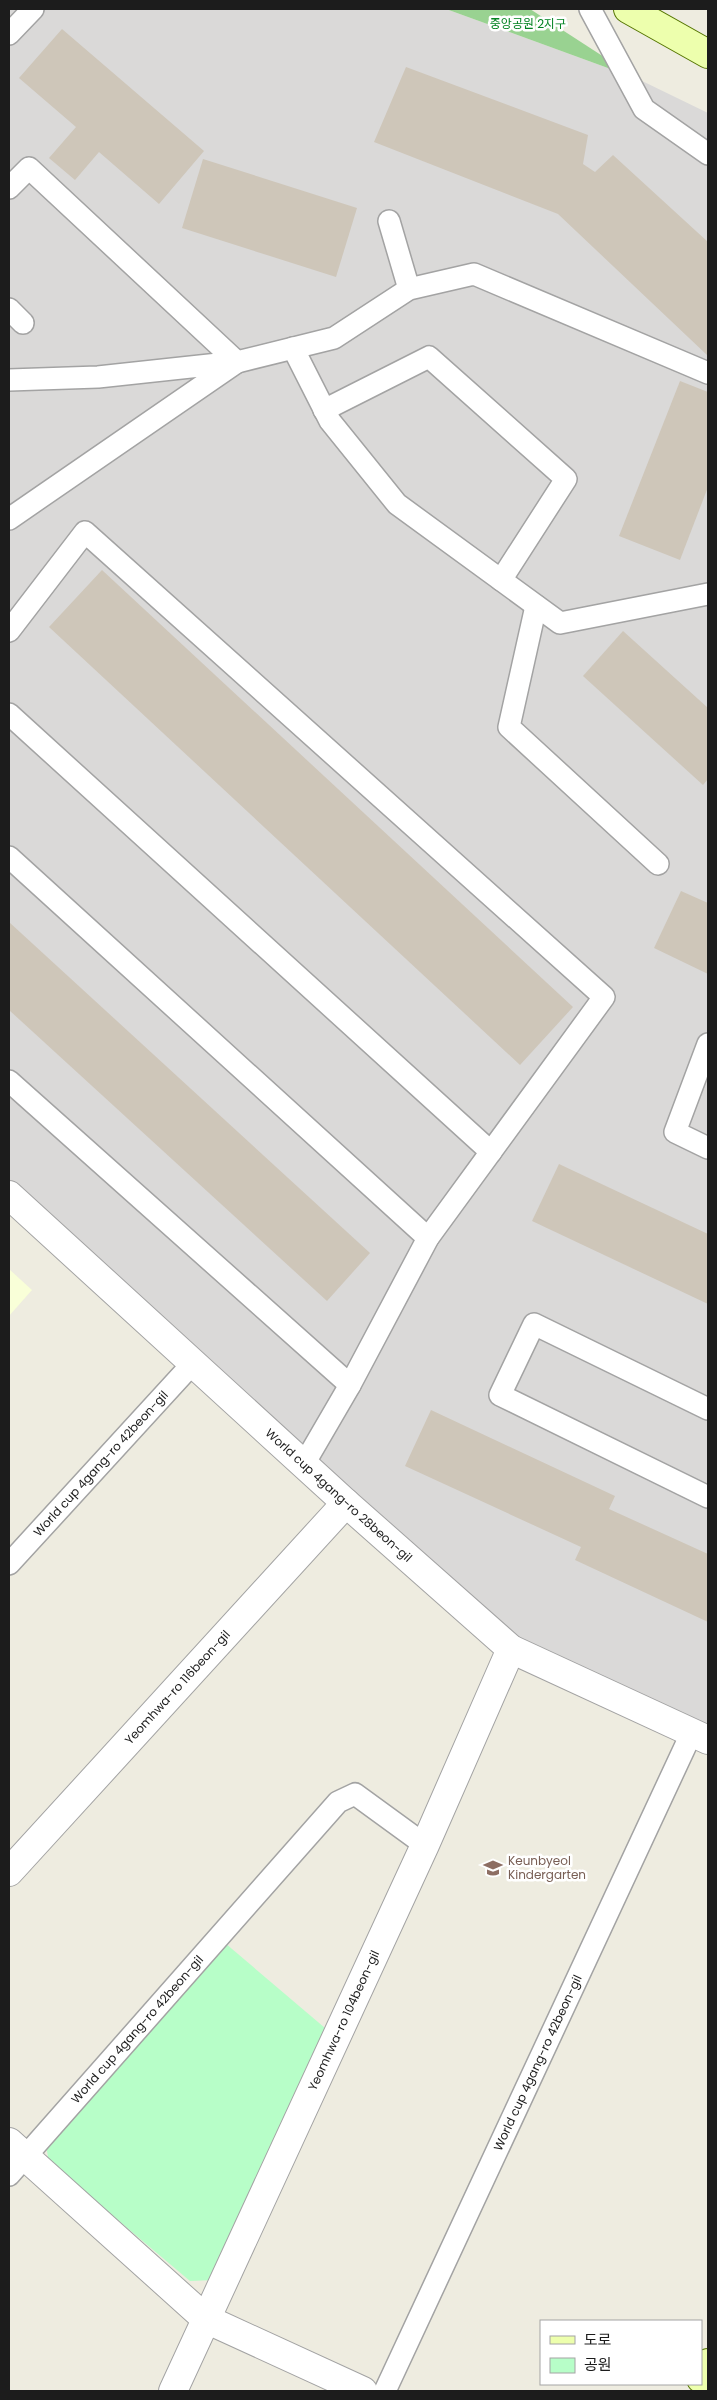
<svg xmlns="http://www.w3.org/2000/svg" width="717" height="2400" viewBox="0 0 717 2400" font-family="Poppins,'Noto Sans KR',sans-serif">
<rect width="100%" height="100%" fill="#eeece0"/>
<polygon fill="#dad9d8" points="9,9 446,9 638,79 708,113 708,1740 511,1649 9,1195"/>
<polygon fill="#f9ffd8" points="9,1269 32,1290 9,1316"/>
<polygon fill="#99d291" points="446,9 530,9 638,79"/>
<polygon fill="#b7fec8" points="225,1943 325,2028 215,2280 190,2281 49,2162 46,2146"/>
<g fill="#cec6b9">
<polygon points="62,29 204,151 159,204 99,152 75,180 49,158 76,127 19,78"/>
<polygon points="406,67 588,135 583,164 595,172 613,155 708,242 707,355 558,214 374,142"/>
<polygon points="203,159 357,208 336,277 182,228"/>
<polygon points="680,381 708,392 708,487 680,560 619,536"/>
<polygon points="102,570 573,1007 520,1065 49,627"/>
<polygon points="623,631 708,708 708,779 703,785 583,676"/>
<polygon points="681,891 708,903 708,974 654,948"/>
<polygon points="9,922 370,1253 327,1301 9,1010"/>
<polygon points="559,1164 708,1234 708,1304 532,1221"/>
<polygon points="431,1410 615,1496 609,1509 708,1554 708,1622 575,1560 581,1547 405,1466"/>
</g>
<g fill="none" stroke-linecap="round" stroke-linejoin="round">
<g stroke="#a3a3a3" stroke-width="24">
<g id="lane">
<polyline points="590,9 644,109 708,154"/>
<polyline points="9,34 33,9"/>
<polyline points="9,188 29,168 237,362 334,338 409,289 474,274 708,373"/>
<polyline points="389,221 409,289"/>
<polyline points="9,309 23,323"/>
<polyline points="293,348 330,421 397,504 560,623 708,594"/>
<polyline points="9,380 98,377 237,362 9,519"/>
<polyline points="324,410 429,357 566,479 501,580"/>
<polyline points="536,606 509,727 658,864"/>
<polyline points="9,631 85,532 604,997 428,1238 350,1385 304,1464"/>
<polyline points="9,714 491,1152"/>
<polyline points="9,857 428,1238"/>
<polyline points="708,1044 675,1132 708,1148"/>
<polyline points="9,1081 350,1385"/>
<polyline points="708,1409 534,1324 500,1395 708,1497"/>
<path id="s1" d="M9,1564L194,1362"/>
<path id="s2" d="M9,2175L338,1802L355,1794L425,1845"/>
<path id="s3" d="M385,2391L692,1732"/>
</g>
</g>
<g stroke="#a3a3a3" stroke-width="30">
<g id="street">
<path id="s4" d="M9,1195L346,1503L511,1649L708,1740"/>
<path id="s5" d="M9,1872L346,1503"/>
<polyline points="9,2142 206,2319 363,2391"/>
<path id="s6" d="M173,2391L425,1845L511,1649"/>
</g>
</g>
<g stroke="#557500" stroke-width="30">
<g id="secondary">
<polyline points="628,9 708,54"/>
<polyline points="701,2379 708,2363"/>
</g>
</g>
<use href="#lane" stroke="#fff" stroke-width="21"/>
<use href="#street" stroke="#fff" stroke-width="28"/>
<use href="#secondary" stroke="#edffad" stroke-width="28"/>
</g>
<defs>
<g id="school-bare" transform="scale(1.5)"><path d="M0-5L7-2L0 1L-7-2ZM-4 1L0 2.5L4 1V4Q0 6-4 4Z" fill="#8d6e63" stroke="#fff" stroke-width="2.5" paint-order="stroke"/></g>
</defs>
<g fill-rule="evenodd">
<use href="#school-bare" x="493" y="1868"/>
</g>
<g text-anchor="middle" stroke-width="5" stroke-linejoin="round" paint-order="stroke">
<g font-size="12" fill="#028221" stroke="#fff">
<text x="528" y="28">중앙공원 2지구</text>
</g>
<g font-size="12" fill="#1c1c1c" stroke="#fff">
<text dy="4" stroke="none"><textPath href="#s1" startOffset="136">World cup 4gang-ro 42beon-gil</textPath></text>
<text dy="4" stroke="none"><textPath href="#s4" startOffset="446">World cup 4gang-ro 28beon-gil</textPath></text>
<text dy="4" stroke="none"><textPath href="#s5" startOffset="250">Yeomhwa-ro 116beon-gil</textPath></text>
<text dy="4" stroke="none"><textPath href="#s6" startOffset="408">Yeomhwa-ro 104beon-gil</textPath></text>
<text dy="4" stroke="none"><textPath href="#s2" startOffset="194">World cup 4gang-ro 42beon-gil</textPath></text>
<text dy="4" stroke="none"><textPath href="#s3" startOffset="362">World cup 4gang-ro 42beon-gil</textPath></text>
</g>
<g font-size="12" fill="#785e54" stroke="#fff" text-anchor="start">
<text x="508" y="1865">Keunbyeol<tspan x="508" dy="14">Kindergarten</tspan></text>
</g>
</g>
<rect width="717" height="2400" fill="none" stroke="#1c1c1c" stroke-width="20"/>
<rect x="540" y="2320" width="162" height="65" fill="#ffffff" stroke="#a4a4a4"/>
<rect x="550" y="2336" width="25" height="8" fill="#edffad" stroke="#a4a4a4"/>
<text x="584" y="2345" font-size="15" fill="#1c1c1c">도로</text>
<rect x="550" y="2358" width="25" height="15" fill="#b7fec8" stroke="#a4a4a4"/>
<text x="584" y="2370" font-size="15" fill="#1c1c1c">공원</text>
</svg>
